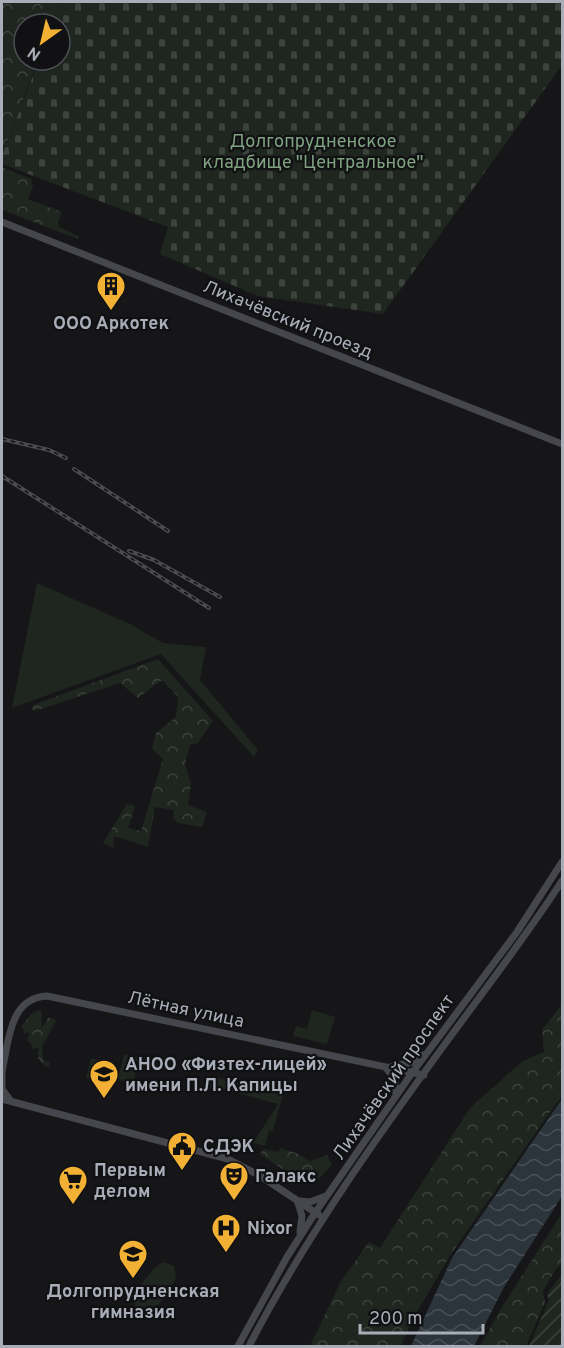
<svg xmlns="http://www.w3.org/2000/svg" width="564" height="1348" viewBox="0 0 564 1348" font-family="Overpass,sans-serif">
<defs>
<pattern id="forest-crowns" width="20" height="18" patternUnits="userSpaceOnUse" patternTransform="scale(1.5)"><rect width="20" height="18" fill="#1e261f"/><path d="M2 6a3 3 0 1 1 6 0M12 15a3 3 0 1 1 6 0" fill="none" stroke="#3c433d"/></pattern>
<pattern id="cemetery-stones" width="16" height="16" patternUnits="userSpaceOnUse" patternTransform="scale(1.5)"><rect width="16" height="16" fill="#1e261f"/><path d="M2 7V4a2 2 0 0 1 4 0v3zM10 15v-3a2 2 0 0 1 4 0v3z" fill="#3c433d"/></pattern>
<pattern id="garden-furrows" width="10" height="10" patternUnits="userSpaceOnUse" patternTransform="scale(1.5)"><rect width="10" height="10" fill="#1e261f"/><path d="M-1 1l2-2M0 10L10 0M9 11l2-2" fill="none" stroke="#3c433d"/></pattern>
<pattern id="water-waves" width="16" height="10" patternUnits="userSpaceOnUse" patternTransform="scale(1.5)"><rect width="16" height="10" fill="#2c353c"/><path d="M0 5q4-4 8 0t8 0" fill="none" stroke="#485056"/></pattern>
</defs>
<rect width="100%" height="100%" fill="#161618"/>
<g fill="#1e261f">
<polygon points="37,583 130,624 163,643 206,647 200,680 258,750 254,757 161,654 12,708"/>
<polygon points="312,1010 335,1017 327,1044 293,1036 296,1026 307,1029"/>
<polygon points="124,1054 139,1058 133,1084 118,1079"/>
<polygon points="91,1058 113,1063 107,1084 86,1078"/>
<polygon points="207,1075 283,1094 273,1131 269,1131 265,1146 253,1143 278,1104 204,1084"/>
<path d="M165,1262L174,1266L176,1278C168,1291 151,1326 135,1306C132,1294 153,1264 165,1262Z"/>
</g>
<g fill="url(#forest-crowns)">
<polygon points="2,2 61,2 52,24 24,24 24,60 38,60 2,156"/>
<polygon points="2,167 31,179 33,187 28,199 62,212 58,222 59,227 78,236 78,239 2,210"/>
<polygon points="158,659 213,721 198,743 190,745 185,764 191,784 188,805 207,812 202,827 178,823 173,818 174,810 155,807 148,847 114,836 113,848 103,843 127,804 135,806 128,828 141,831 163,759 152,749 156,733 176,717 178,697 162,680 138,698 120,683 35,711 32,709 33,705"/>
<polygon points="562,1004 562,1095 449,1257 413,1319 401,1346 310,1346 341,1281 369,1242 380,1248 470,1108 523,1061 544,1052 542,1030"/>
<path d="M39,1010L42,1012L41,1029L48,1018H53L56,1021L42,1047L43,1059L50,1063L48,1067C39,1062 36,1058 39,1048L33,1049L32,1045L27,1040L30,1032L23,1034L24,1030L21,1027L31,1014Z"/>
<polygon points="280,1148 296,1153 310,1161 327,1155 332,1165 316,1182 303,1183 260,1154 264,1149 279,1152"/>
<polygon points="562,1213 562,1263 556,1269 543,1291 545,1303 526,1346 480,1346 502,1307"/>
</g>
<polygon fill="url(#cemetery-stones)" points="61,2 562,2 562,65 383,314 258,296 160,254 168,227 2,164 2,156 39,60 60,60 60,24 52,24"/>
<polygon fill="url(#garden-furrows)" points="562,1274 562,1346 529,1346 549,1300 547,1294"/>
<polygon fill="url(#water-waves)" points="562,1099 562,1196 504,1287 474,1346 411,1346 452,1258"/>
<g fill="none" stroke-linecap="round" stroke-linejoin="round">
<g stroke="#45474d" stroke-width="7">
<polyline points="2,222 562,444"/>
<polyline points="391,1067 412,1062 423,1055"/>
<polyline points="386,1068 395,1079 396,1094"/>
<polyline points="2,1070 2,1089 10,1100"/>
<path d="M2,1071C9,1041 9,998 47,996L424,1075"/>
<polyline points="2,1099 228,1159 262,1177 319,1215"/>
<polyline points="299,1201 310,1202 326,1196"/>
<polyline points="298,1203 302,1216 300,1232"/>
<polyline points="238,1346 287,1257 315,1213 412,1073 517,932 562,862"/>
<path d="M249,1346C307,1234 381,1131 456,1029C492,980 529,932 562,881"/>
</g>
<g stroke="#4a4c52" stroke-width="4">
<g id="rail">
<polyline points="2,439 49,450 66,458"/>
<polyline points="74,469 168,531"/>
<polyline points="2,476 209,608"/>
<polyline points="129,551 154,560 220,597"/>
</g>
</g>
<use href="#rail" stroke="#111113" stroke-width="1.5" stroke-dasharray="4.5" stroke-linecap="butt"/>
</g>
<defs>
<g id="building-pin" transform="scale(1.5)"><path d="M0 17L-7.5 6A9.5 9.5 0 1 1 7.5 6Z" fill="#f2b134" stroke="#111113"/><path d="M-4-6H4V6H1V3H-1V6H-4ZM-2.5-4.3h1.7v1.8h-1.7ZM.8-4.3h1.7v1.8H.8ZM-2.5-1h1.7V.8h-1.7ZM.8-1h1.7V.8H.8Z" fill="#111"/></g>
<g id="school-pin" transform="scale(1.5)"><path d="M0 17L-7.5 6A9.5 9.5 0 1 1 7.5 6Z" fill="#f2b134" stroke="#111113"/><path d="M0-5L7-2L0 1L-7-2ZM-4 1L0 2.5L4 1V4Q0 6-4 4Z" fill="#111"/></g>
<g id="civic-pin" transform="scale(1.5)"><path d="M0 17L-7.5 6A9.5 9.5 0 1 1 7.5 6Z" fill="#f2b134" stroke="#111113"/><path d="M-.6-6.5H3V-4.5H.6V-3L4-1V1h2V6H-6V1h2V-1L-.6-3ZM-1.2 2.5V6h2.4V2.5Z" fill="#111"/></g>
<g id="theatre-pin" transform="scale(1.5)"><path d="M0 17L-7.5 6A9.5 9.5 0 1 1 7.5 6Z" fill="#f2b134" stroke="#111113"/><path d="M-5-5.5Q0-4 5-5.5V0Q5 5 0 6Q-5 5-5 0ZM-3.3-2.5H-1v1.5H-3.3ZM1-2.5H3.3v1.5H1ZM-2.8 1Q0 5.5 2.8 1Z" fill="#111"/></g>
<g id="supermarket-pin" transform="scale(1.5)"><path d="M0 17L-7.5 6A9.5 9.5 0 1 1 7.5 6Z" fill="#f2b134" stroke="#111113"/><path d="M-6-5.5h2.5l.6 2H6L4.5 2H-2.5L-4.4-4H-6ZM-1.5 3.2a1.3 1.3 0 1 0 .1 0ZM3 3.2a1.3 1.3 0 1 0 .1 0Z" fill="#111"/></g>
<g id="hospital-pin" transform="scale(1.5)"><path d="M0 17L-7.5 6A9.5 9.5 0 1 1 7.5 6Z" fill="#f2b134" stroke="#111113"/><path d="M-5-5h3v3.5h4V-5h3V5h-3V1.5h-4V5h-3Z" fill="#111"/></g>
</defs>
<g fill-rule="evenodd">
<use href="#building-pin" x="111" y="286"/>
<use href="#school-pin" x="104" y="1074"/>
<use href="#civic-pin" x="182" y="1146"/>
<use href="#theatre-pin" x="234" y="1176"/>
<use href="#supermarket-pin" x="73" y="1180"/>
<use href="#hospital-pin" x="226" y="1228"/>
<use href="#school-pin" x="133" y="1254"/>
</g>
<g text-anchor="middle" stroke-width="4.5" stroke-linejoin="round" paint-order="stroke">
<g font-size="18" fill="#7fa381" stroke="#111113">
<text x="313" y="147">Долгопрудненское<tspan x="313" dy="21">кладбище "Центральное"</tspan></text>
</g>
<g font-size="18" fill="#a8adb8" stroke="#111113">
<text transform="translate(288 319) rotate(22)" y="6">Лихачёвский проезд</text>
<text transform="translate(186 1009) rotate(12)" y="6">Лётная улица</text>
<text transform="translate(393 1077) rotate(-55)" y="6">Лихачёвский проспект</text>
</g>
<g font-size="18" font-weight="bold" fill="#a8adb8" stroke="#111113" text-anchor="start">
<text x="111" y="329" text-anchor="middle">ООО Аркотек</text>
<text x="125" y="1070">АНОО «Физтех-лицей»<tspan x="125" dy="21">имени П.Л. Капицы</tspan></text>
<text x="203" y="1152">СДЭК</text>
<text x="94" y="1176">Первым<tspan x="94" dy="21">делом</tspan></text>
<text x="255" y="1182">Галакс</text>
<text x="247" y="1234">Nixor</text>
<text x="133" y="1297" text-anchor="middle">Долгопрудненская<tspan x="133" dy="21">гимназия</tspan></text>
</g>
</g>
<rect width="564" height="1348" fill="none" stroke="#a8adb8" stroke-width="6"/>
<g transform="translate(42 42) rotate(214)"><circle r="28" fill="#111113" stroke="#4d4f55" stroke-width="1.5"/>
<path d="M0-4.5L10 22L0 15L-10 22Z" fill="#f2b134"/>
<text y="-9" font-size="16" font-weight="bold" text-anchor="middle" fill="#a8adb8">N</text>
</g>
<path d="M360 1324v9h123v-9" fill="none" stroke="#a8adb8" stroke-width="3"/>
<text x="369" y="1324" font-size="18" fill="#a8adb8" stroke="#111113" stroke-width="4.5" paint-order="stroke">200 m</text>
</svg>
